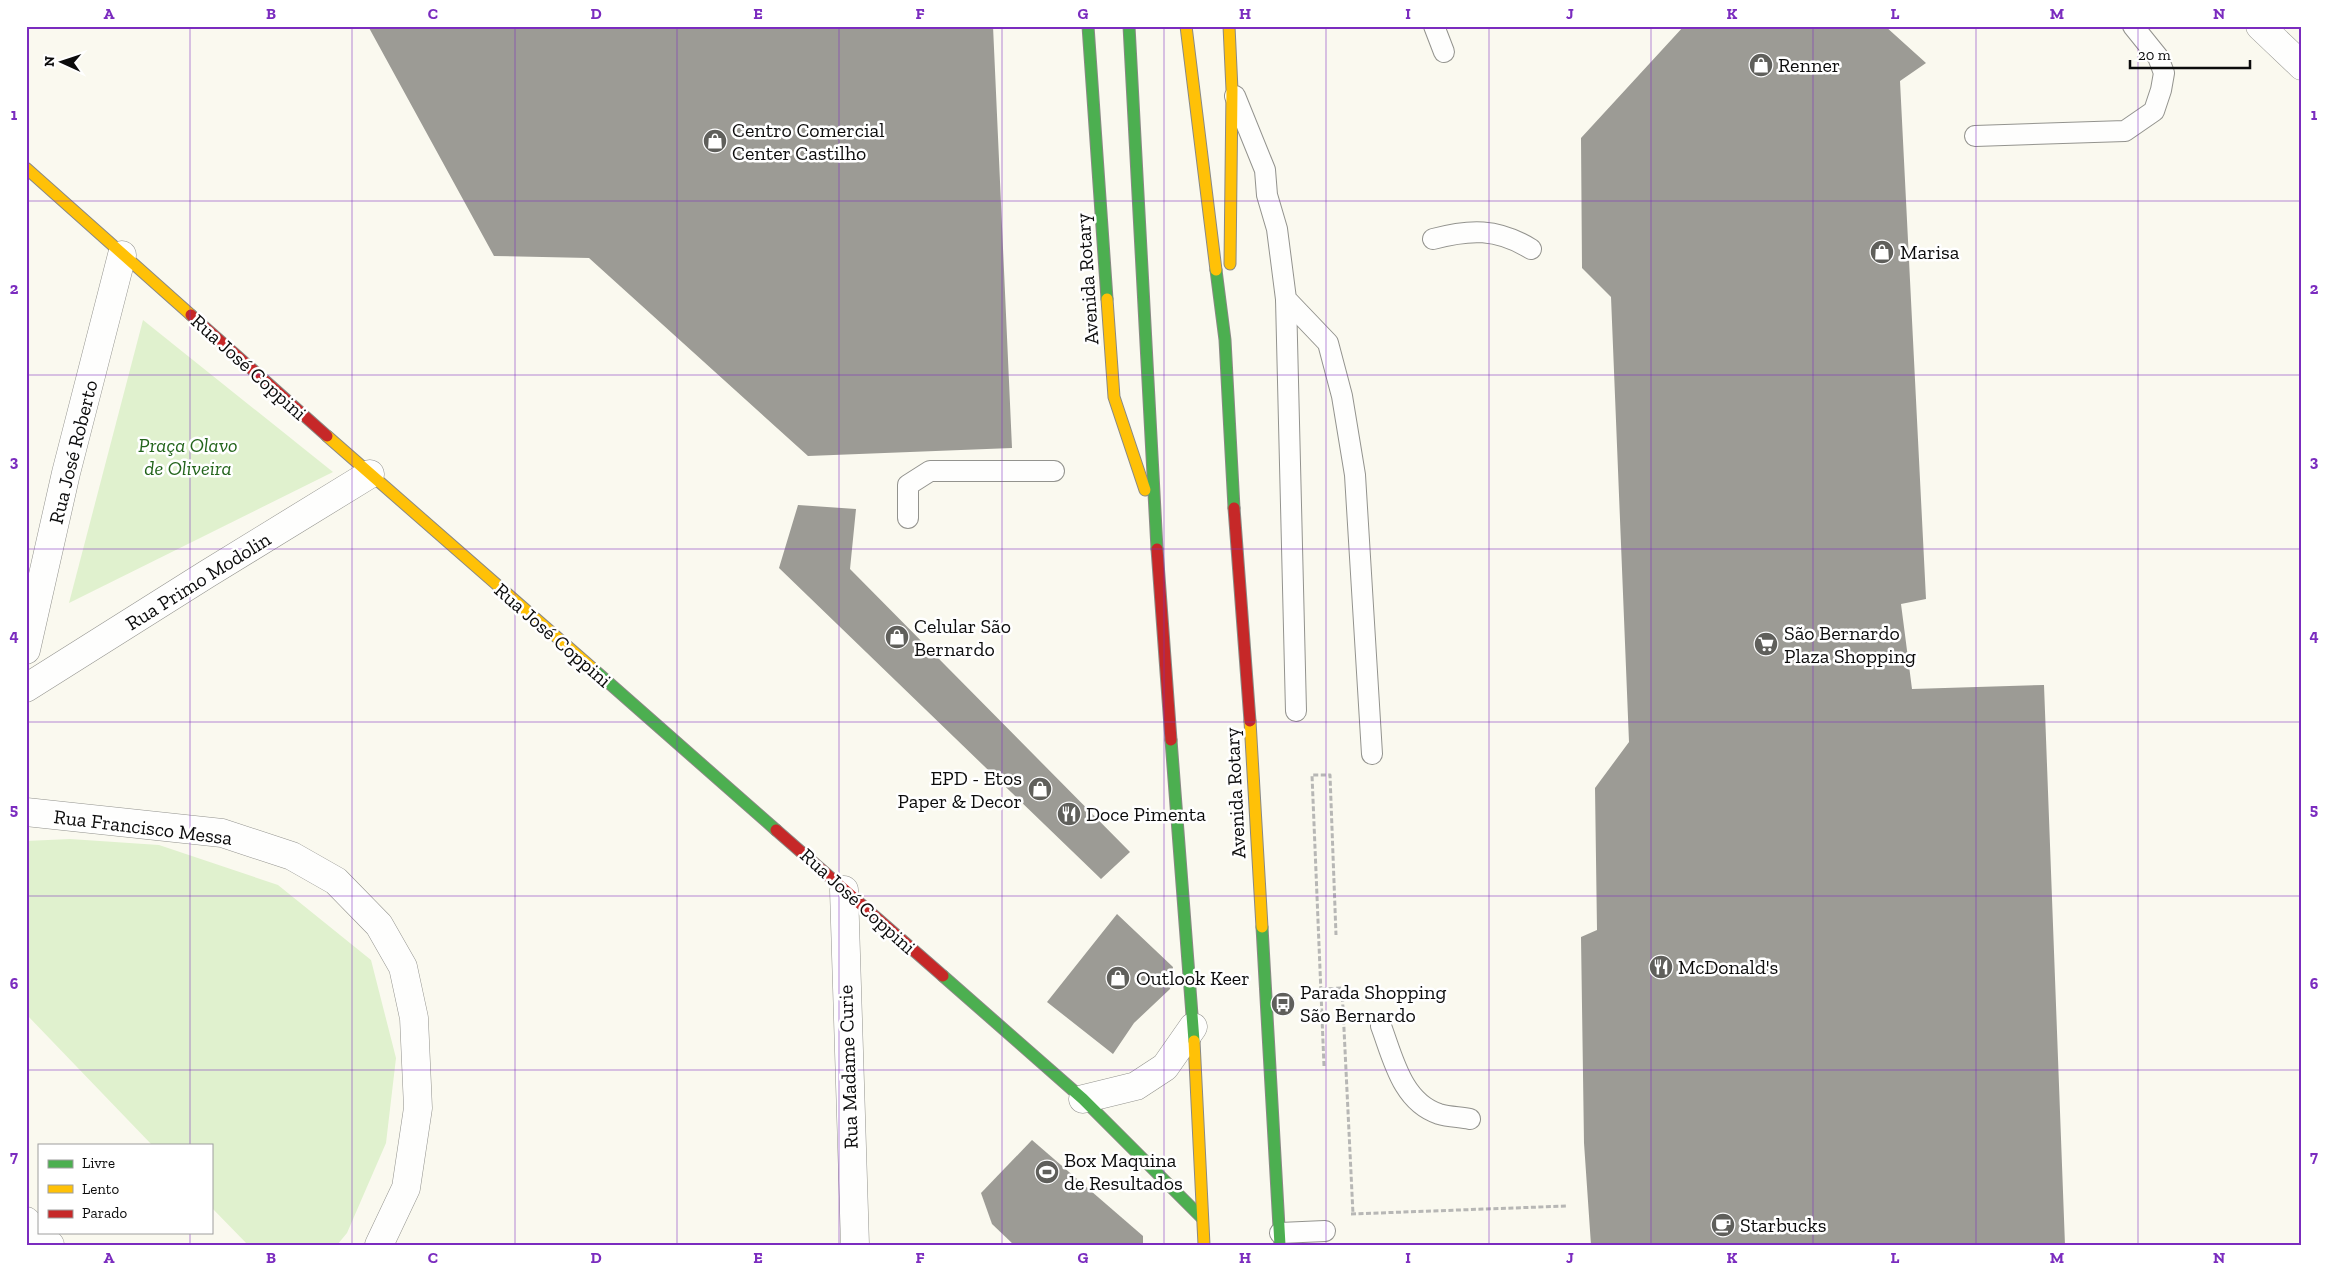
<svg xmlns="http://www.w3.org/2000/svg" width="2328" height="1271" viewBox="0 0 2328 1271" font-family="'Zilla Slab',serif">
<rect width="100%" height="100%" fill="#faf9ef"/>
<g fill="#e0f1ce">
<polygon points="143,320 333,472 69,603"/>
<polygon points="70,839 159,845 278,885 371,960 396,1058 386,1143 347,1233 337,1245 248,1245 211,1207 211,1145 152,1145 26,1014 26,841"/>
</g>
<g fill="#9c9b95">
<polygon points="368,26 993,26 1012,448 808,456 589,258 494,256"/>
<polygon points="1684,26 1885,26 1926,63 1900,81 1926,599 1901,604 1912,689 2044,685 2065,1245 1591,1245 1584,1143 1581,937 1597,930 1595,788 1629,742 1611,297 1582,268 1581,138"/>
<polygon points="798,505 856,509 850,569 1130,852 1101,879 779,568"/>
<polygon points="1117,914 1173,967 1170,989 1134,1023 1113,1054 1047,1002"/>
<polygon points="1032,1140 1143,1236 1143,1245 1014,1245 992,1224 981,1193"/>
</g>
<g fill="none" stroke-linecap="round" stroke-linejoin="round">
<g stroke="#93938e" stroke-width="22">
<g id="lane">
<polyline points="1434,26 1444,52"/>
<polyline points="1235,96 1265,170 1267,195 1277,229 1286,299 1328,343 1342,396 1355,475 1372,754"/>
<polyline points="1975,136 2125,131 2154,111 2161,90 2164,73 2158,57 2133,26"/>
<path d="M1433,239C1470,229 1497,228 1531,249"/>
<polyline points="1286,299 1296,711"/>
<polyline points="908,518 908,485 930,471 1054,471"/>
<path d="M1381,1026C1393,1058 1402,1102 1439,1114C1449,1117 1461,1117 1470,1119"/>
<polyline points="1280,1233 1325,1231"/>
</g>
</g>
<g stroke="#93938e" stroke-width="29">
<g id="street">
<polyline points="2260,26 2302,66"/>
<polyline points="26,650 66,473 122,255"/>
<polyline points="26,688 207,574 370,474"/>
<polyline points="26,812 222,833 292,856 336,881 379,925 403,967 414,1018 418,1108 406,1188 379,1245"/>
<polyline points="844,890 855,1245"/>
<polyline points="1083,1099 1136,1086 1165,1067 1193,1027"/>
<polyline points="26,1221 50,1245"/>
</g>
</g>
<g stroke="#8a8985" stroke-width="13">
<g id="fast">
<polyline points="1088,26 1107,299"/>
<polyline points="1129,26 1157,549"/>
<polyline points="1216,270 1225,340 1234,508"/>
<polyline points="592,668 776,830"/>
<polyline points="1171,740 1194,1041"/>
<polyline points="1262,927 1280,1245"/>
<polyline points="943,976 1083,1099 1202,1218"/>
</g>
</g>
<g stroke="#8a8985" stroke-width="13">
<g id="slow">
<polyline points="1186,26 1216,270"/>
<polyline points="1229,26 1232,90 1230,264"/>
<polyline points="26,168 191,315"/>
<polyline points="1107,299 1114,397 1145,490"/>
<polyline points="327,436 592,668"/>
<polyline points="1250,721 1262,927"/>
<polyline points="1194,1041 1204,1245"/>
</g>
</g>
<g stroke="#8a8985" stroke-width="13">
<g id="jam">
<polyline points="191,315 327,436"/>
<polyline points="1234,508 1250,721"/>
<polyline points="1157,549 1171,740"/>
<polyline points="776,830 943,976"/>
</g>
</g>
<g stroke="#b7b7b5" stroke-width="3" stroke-dasharray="5 2.5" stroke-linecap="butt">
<polyline points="1321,989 1342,988 1353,1214"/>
<polyline points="1324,1066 1312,775 1330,775 1336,935"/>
<polyline points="1351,1214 1567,1206"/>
</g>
<use href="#lane" stroke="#fefefd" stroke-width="20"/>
<use href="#street" stroke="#fefefd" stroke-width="28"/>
<use href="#fast" stroke="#4caf50" stroke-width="11"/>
<use href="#slow" stroke="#ffc107" stroke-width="11"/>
<use href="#jam" stroke="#c62828" stroke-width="11"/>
</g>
<path fill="none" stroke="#7b2cbf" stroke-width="1" stroke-opacity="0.55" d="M190,26V1145M352,26V1245M515,26V1245M677,26V1245M839,26V1245M1002,26V1245M1164,26V1245M1326,26V1245M1489,26V1245M1651,26V1245M1813,26V1245M1976,26V1245M2138,26V1245M26,201H2302M26,375H2302M26,549H2302M26,722H2302M26,896H2302M26,1070H2302M190,1232V1245"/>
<defs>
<g id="shop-disc" transform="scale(1.25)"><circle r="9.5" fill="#5f5f5b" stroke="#fff"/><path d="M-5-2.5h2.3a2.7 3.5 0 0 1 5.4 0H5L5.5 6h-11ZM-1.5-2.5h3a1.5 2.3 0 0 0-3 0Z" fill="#fff"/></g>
<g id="supermarket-disc" transform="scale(1.25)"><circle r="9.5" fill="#5f5f5b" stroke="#fff"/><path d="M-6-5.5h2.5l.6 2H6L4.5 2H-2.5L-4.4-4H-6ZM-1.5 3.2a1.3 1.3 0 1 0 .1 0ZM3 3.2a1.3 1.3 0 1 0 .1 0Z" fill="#fff"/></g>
<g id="restaurant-disc" transform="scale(1.25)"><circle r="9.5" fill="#5f5f5b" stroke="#fff"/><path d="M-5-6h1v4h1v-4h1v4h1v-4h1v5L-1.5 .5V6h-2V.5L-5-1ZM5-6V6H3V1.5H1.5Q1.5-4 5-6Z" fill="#fff"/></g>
<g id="bus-disc" transform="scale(1.25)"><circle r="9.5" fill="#5f5f5b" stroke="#fff"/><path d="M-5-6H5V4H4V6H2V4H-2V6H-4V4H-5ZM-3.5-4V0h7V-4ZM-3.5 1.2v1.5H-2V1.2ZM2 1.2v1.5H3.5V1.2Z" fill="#fff"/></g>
<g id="stadium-disc" transform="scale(1.25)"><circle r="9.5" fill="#5f5f5b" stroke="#fff"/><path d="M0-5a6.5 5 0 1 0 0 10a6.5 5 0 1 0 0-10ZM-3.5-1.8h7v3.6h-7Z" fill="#fff"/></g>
<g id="cafe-disc" transform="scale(1.25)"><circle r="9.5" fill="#5f5f5b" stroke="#fff"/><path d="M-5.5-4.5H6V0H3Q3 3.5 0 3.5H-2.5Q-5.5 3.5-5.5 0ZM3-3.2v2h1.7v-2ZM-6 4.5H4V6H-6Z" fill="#fff"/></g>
</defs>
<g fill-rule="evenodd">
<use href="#shop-disc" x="1761" y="65"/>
<use href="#shop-disc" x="715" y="141"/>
<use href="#shop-disc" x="1882" y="252"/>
<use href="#shop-disc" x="897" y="637"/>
<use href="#supermarket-disc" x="1766" y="644"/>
<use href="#shop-disc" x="1040" y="789"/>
<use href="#restaurant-disc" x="1069" y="814"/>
<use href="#restaurant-disc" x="1661" y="967"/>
<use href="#shop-disc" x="1118" y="978"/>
<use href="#bus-disc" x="1283" y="1004"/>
<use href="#stadium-disc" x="1047" y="1172"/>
<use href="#cafe-disc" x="1723" y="1225"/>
</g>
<g text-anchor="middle" stroke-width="5" stroke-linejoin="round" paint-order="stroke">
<g font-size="20" fill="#0c0c0c" stroke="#fff" text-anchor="start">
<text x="1778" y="72">Renner</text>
<text x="732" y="137">Centro Comercial<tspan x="732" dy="23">Center Castilho</tspan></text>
<text x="1900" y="259">Marisa</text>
<text x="914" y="633">Celular São<tspan x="914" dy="23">Bernardo</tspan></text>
<text x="1784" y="640">São Bernardo<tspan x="1784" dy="23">Plaza Shopping</tspan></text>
<text x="1022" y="785" text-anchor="end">EPD - Etos<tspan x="1022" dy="23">Paper &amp; Decor</tspan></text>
<text x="1086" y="821">Doce Pimenta</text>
<text x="1678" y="974">McDonald's</text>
<text x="1136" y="985">Outlook Keer</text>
<text x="1300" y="999">Parada Shopping<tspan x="1300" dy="23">São Bernardo</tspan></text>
<text x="1064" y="1167">Box Maquina<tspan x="1064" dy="23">de Resultados</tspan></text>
<text x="1740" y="1232">Starbucks</text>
</g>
<g font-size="20" fill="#0c0c0c" stroke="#fff">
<text transform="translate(1087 279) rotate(-94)" y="7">Avenida Rotary</text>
<text transform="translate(249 367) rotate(42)" y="7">Rua José Coppini</text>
<text transform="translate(73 452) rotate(-76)" y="7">Rua José Roberto</text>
<text transform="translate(198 581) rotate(-32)" y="7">Rua Primo Modolin</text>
<text transform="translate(553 635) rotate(41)" y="7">Rua José Coppini</text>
<text transform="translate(1235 793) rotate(-93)" y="7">Avenida Rotary</text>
<text transform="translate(143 827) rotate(7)" y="7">Rua Francisco Messa</text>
<text transform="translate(858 901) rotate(42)" y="7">Rua José Coppini</text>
<text transform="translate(848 1067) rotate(-92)" y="7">Rua Madame Curie</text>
</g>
<g font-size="20" font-style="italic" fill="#23641b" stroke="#fff">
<text x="188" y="452">Praça Olavo<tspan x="188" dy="23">de Oliveira</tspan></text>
</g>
</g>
<rect width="2328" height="1271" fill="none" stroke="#ffffff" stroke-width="55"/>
<rect x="38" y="1144" width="175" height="90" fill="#ffffff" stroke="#9e9e9e"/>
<rect x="48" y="1160" width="25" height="8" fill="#4caf50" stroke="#9e9e9e"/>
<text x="82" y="1168" font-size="15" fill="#0c0c0c">Livre</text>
<rect x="48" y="1185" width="25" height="8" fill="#ffc107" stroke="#9e9e9e"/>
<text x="82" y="1194" font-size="15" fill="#0c0c0c">Lento</text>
<rect x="48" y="1210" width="25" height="8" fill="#c62828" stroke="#9e9e9e"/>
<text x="82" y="1218" font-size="15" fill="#0c0c0c">Parado</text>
<g transform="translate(62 62) rotate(273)" stroke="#ffffff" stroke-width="4" paint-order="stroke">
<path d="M0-4L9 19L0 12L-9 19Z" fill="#0c0c0c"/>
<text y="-8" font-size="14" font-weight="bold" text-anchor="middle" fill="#0c0c0c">N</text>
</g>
<path d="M2130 60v8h120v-8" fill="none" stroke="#0c0c0c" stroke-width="2.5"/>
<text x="2138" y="60" font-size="15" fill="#0c0c0c" stroke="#ffffff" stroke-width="4" paint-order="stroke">20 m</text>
<rect x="28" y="28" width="2272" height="1216" fill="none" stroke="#7b2cbf" stroke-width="2"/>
<g font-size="16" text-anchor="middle" font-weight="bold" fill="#7b2cbf">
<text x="109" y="19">A</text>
<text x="271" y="19">B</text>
<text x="433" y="19">C</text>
<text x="596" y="19">D</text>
<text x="758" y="19">E</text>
<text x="920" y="19">F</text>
<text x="1083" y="19">G</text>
<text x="1245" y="19">H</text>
<text x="1408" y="19">I</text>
<text x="1570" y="19">J</text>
<text x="1732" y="19">K</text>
<text x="1895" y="19">L</text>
<text x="2057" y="19">M</text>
<text x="2219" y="19">N</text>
<text x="14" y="120">1</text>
<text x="2314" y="120">1</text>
<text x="14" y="294">2</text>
<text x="2314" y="294">2</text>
<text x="14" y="467">3</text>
<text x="2314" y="467">3</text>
<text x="14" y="641">4</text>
<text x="2314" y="641">4</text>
<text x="14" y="815">5</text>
<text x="2314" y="815">5</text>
<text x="14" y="989">6</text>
<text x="2314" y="989">6</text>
<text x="14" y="1162">7</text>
<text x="2314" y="1162">7</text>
<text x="109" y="1263">A</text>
<text x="271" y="1263">B</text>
<text x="433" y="1263">C</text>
<text x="596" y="1263">D</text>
<text x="758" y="1263">E</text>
<text x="920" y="1263">F</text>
<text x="1083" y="1263">G</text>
<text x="1245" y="1263">H</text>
<text x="1408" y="1263">I</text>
<text x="1570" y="1263">J</text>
<text x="1732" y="1263">K</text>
<text x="1895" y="1263">L</text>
<text x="2057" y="1263">M</text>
<text x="2219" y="1263">N</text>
</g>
</svg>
